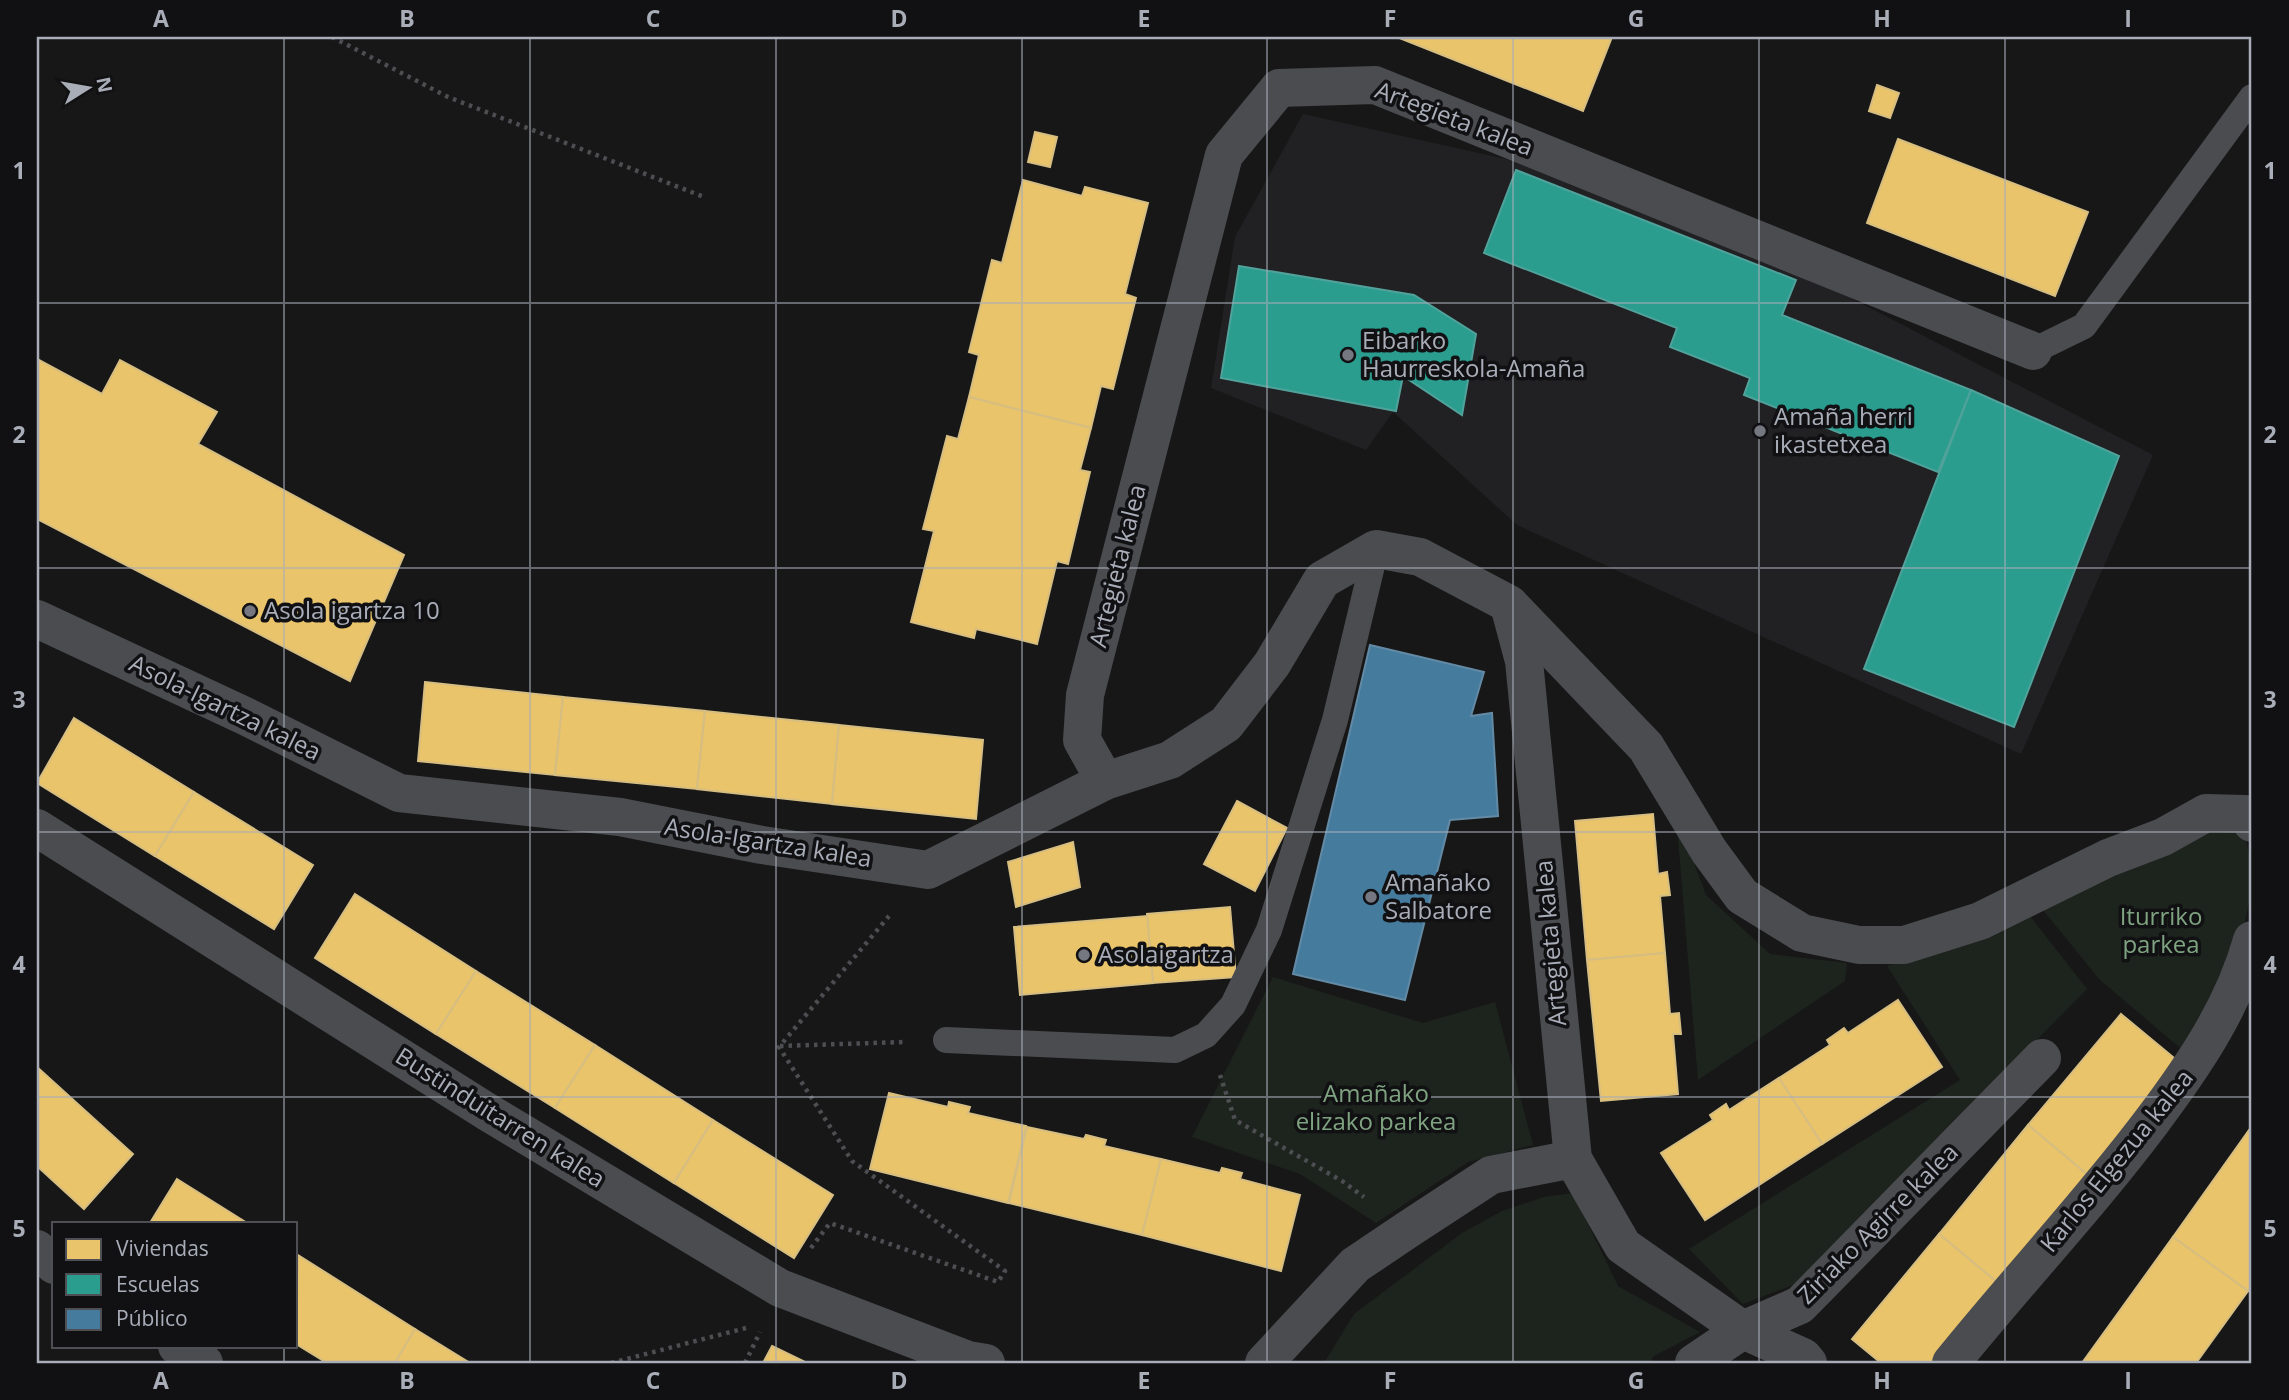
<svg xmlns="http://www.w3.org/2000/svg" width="2289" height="1400" viewBox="0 0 2289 1400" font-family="'Open Sans',sans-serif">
<rect width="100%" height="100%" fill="#171717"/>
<polygon fill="#212123" points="1303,114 1519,162 1799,271 2153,455 2021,754 1517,525 1393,412 1366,450 1211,388 1235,237"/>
<g fill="#1d241e">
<polygon points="1676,814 1706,895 1770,954 1847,963 1845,981 1698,1080"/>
<path d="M2240,825C2275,901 2219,986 2185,1052L2100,980L2039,905L2203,828Z"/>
<polygon points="2030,916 2087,989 1798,1283 1743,1304 1689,1249 1960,1080 1887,966"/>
<polygon points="1273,977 1423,1023 1495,1002 1533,1145 1468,1162 1376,1223 1300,1174 1192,1137"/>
<polygon points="1573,1193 1618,1286 1700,1332 1654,1356 1650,1363 1471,1363 1464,1361 1463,1363 1324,1363 1354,1314 1462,1233 1502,1211 1544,1197"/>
</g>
<g fill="#e9c46a" stroke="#d6bd81" stroke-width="2">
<polygon points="1397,37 1612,37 1583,111"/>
<polygon points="1877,85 1899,93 1890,118 1869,111"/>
<polygon points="1035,132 1057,137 1050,167 1028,162"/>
<polygon points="1898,139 2088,212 2055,296 1867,223"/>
<polygon points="1023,180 1082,196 1085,187 1148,203 1125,294 1136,298 1113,389 1101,386 1091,428 969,397 979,355 969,352 992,260 1002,263"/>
<polygon points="37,359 102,394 120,360 217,412 198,444 404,555 350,681 37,519"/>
<polygon points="969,397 1091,428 1080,470 1090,472 1068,564 1057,561 1037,644 976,629 974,638 911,622 934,531 923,529 947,436 958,439"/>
<polygon points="425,682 563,697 555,775 418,761"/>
<polygon points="563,697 705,711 697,789 555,775"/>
<polygon points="705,711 839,725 832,804 697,789"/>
<polygon points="74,718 194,792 155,856 37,783"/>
<polygon points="839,725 983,740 976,819 832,804"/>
<polygon points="194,792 313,865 274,929 155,856"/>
<polygon points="1237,801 1287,828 1255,891 1204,864"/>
<polygon points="1653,814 1658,874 1667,872 1670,895 1660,896 1665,953 1587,960 1575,821"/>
<polygon points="1073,842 1080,887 1016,907 1008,862"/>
<polygon points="355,894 476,971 436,1034 315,958"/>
<polygon points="1230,907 1236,977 1153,983 1147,914"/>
<polygon points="1147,916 1153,983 1020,995 1014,927"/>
<polygon points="1665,953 1670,1014 1679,1013 1681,1034 1673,1034 1678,1094 1601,1101 1587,960"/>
<polygon points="476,971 595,1045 555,1108 436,1034"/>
<polygon points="1898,1000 1942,1067 1822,1144 1779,1078 1830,1045 1827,1040 1844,1028 1848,1033"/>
<polygon points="2121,1014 2180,1063 2088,1175 2028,1125"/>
<polygon points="595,1045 713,1120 674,1183 555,1108"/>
<polygon points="37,1067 133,1154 84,1209 37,1166"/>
<polygon points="1779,1078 1822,1144 1705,1220 1661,1153 1713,1120 1710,1115 1726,1104 1729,1110"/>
<polygon points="889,1093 948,1107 949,1102 970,1107 968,1113 1026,1126 1008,1203 870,1169"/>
<polygon points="713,1120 833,1195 794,1258 674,1183"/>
<polygon points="2028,1125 2088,1175 1998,1283 1939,1234"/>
<polygon points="2252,1126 2252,1285 2248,1291 2173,1237"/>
<polygon points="1027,1127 1084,1139 1086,1135 1106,1140 1104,1146 1161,1159 1142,1235 1009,1203"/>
<polygon points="1161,1159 1220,1173 1222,1168 1242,1173 1240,1179 1300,1195 1281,1271 1142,1235"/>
<polygon points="177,1179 247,1223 150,1223"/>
<polygon points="1939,1234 1998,1283 1932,1363 1881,1363 1852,1339"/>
<polygon points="2173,1237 2248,1291 2196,1363 2082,1363"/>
<polygon points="298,1255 415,1329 395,1363 327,1363 296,1344"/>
<polygon points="415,1329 470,1363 395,1363"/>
<polygon points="772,1346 807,1363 763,1363"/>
</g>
<g fill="#2a9d8f" stroke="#50a29b" stroke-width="2">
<polygon points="1516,170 1796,280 1782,315 1971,390 1938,472 1744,395 1750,378 1670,347 1677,328 1484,253"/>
<polygon points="1239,266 1414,295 1476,334 1462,415 1403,376 1396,411 1221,378"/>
<polygon points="1971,390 2119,456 2014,727 1864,669"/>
</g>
<polygon fill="#457b9d" stroke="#638aa5" stroke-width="2" points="1370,645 1484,672 1471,716 1492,713 1498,816 1450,820 1405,1000 1293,974"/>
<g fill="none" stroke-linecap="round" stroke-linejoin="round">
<g stroke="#4d4e52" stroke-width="4.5" stroke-dasharray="3.5 5" stroke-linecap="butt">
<polyline points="332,37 448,97 704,197"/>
<polyline points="780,1046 904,1042"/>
<polyline points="1220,1075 1235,1120 1342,1181 1364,1197"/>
<polyline points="811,1248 830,1223 998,1282 1005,1271 852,1161 779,1047 889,916"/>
<polyline points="611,1363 746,1328"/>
<polyline points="745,1363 760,1332"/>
</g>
<g stroke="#4b4c50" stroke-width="26">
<polyline points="2033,351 2084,326 2252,97"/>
<polyline points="946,1040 1175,1050 1206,1035 1233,1005 1269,930 1335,720 1376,549"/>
</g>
<g stroke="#4b4c50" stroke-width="38">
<polyline points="1509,605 1524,661 1573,1159 1623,1246 1743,1330 1803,1357 1808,1363"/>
<polyline points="37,619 245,716 399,793 620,817 762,845 928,870 1105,781 1170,760 1226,724 1272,664 1322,580 1376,549 1420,557 1509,604 1646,747 1709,851 1742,896 1802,933 1859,945 1904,945 1980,921 2108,858 2163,837 2206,813 2245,814 2252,823"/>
<polyline points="1105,781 1082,740 1085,695 1224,155 1279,88 1375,85 2033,351"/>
<polyline points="37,828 489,1113 780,1288 968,1360 986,1363"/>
<polyline points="37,1249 54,1265"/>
<polyline points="177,1346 204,1363"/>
<polyline points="1264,1363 1355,1265 1407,1230 1491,1175 1573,1159"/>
<polyline points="1694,1363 1743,1330 1800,1305 2042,1058"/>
<path d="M1951,1363C2017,1281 2089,1205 2152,1121C2194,1065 2233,1008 2252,940"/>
</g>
</g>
<path fill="none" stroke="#a8adb8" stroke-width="2" stroke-opacity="0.55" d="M284,37V1223M530,37V1363M776,37V1363M1022,37V1363M1267,37V1363M1513,37V1363M1759,37V1363M2005,37V1363M37,303H2252M37,568H2252M37,832H2252M37,1097H2252M284,1346V1363"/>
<g fill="#757880" stroke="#111113" stroke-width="2.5">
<circle cx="1348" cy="355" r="7"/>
<circle cx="1760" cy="431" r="7"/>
<circle cx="250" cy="611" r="7"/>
<circle cx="1371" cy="897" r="7"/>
<circle cx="1084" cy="955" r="7"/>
</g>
<g text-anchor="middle" stroke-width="7" stroke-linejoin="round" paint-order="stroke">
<g font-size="24" fill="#a8adb8" stroke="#111113">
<text transform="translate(1454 119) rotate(21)" y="8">Artegieta kalea</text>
<text transform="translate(1118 566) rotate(-76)" y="8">Artegieta kalea</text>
<text transform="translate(225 708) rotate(26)" y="8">Asola-Igartza kalea</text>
<text transform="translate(768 843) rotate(9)" y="8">Asola-Igartza kalea</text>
<text transform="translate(1551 943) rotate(-95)" y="8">Artegieta kalea</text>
<text transform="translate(500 1118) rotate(32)" y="8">Bustinduitarren kalea</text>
<text transform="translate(2117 1161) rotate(-51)" y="8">Karlos Elgezua kalea</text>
<text transform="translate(1878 1224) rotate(-45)" y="8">Ziriako Agirre kalea</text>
</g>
<g font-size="24" fill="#a8adb8" stroke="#111113" text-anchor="start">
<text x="1362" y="349">Eibarko<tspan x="1362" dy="28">Haurreskola-Amaña</tspan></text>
<text x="1774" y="425">Amaña herri<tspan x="1774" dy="28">ikastetxea</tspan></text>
<text x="264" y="619">Asola igartza 10</text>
<text x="1385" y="891">Amañako<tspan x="1385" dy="28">Salbatore</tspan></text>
<text x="1098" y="963">Asolaigartza</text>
</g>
<g font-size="24" fill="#7fa381" stroke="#111113">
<text x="2161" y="925">Iturriko<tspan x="2161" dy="28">parkea</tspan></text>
<text x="1376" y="1102">Amañako<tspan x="1376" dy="28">elizako parkea</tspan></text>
</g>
</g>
<rect width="2289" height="1400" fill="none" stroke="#111113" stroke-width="77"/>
<rect x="52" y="1222" width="245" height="126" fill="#111113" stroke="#4d4f55" stroke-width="2"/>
<rect x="66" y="1239" width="35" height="21" fill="#e9c46a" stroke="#4d4f55" stroke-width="2"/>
<text x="116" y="1256" font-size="21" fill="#a8adb8">Viviendas</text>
<rect x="66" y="1274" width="35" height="21" fill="#2a9d8f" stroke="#4d4f55" stroke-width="2"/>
<text x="116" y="1292" font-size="21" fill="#a8adb8">Escuelas</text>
<rect x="66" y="1309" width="35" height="21" fill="#457b9d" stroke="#4d4f55" stroke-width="2"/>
<text x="116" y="1326" font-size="21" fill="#a8adb8">Público</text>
<g transform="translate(88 88) rotate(79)" stroke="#111113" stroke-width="5" paint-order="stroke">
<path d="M0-5L12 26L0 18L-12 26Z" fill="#a8adb8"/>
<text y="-10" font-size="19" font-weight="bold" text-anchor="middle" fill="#a8adb8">N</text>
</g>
<rect x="38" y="38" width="2212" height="1324" fill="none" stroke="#a8adb8" stroke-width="2.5"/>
<g font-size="23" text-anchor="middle" font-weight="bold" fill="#a8adb8">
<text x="161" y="27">A</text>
<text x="407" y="27">B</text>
<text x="653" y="27">C</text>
<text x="899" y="27">D</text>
<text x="1144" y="27">E</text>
<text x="1390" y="27">F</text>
<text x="1636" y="27">G</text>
<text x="1882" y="27">H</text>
<text x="2128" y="27">I</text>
<text x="19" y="179">1</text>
<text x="2270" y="179">1</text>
<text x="19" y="443">2</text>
<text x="2270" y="443">2</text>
<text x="19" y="708">3</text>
<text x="2270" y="708">3</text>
<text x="19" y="973">4</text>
<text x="2270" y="973">4</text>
<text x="19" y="1237">5</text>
<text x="2270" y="1237">5</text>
<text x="161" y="1389">A</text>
<text x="407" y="1389">B</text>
<text x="653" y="1389">C</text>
<text x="899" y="1389">D</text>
<text x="1144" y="1389">E</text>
<text x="1390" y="1389">F</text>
<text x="1636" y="1389">G</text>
<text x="1882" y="1389">H</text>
<text x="2128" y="1389">I</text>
</g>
</svg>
